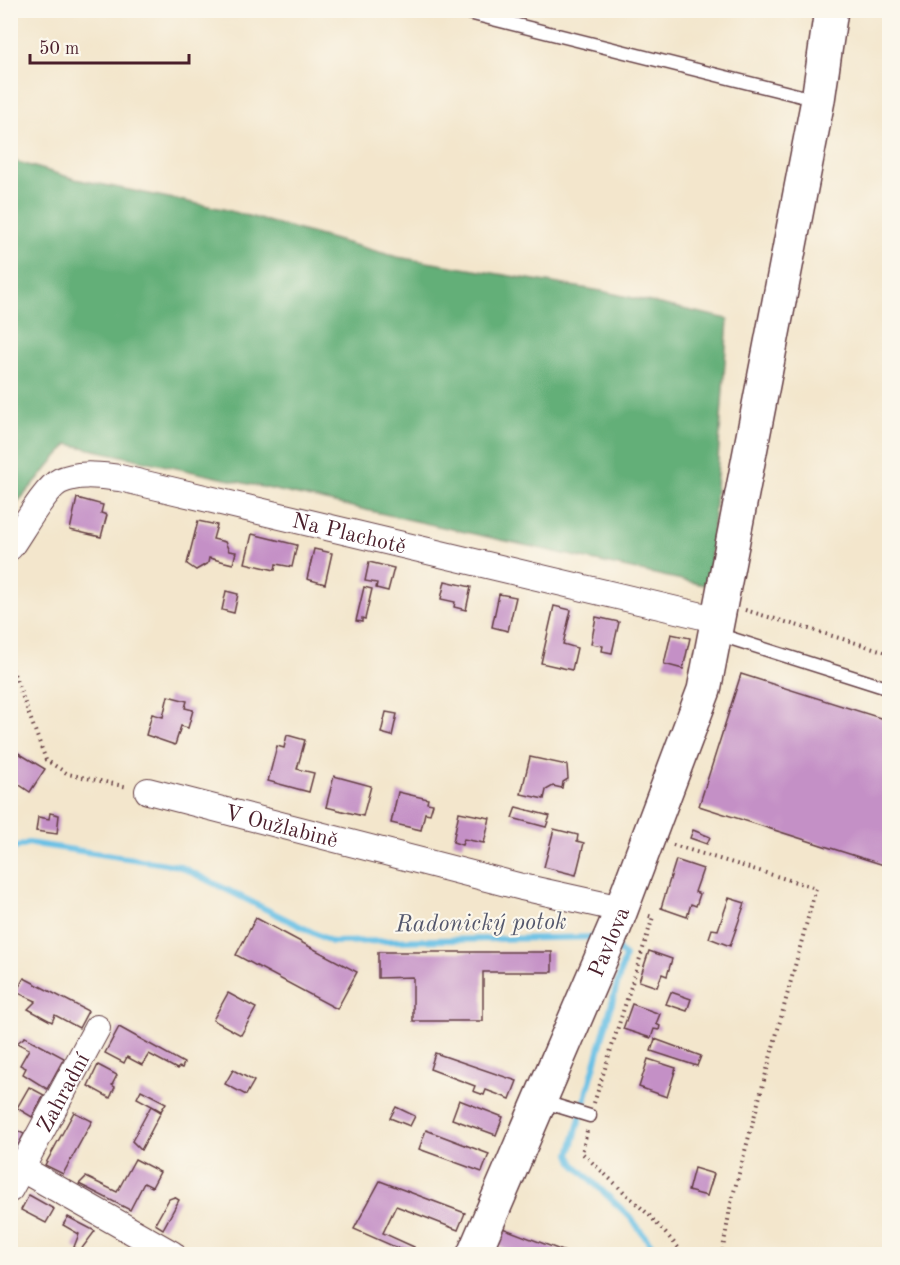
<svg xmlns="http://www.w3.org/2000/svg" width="900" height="1265" viewBox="0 0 900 1265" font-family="'Old Standard TT',serif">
<rect width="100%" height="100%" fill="#fbf7ec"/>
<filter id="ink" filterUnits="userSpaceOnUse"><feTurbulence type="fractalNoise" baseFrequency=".0167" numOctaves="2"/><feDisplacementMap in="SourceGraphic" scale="12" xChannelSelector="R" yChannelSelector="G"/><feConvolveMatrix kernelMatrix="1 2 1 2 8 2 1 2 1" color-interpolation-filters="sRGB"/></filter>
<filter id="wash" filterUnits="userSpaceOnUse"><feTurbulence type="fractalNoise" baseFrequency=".008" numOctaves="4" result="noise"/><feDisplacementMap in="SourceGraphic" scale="24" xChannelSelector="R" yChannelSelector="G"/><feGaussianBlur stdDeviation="1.35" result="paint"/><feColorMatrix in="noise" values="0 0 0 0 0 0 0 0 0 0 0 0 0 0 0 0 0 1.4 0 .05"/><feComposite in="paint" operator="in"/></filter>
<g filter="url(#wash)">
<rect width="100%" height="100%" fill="#f3e6cc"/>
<polygon fill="#63af78" stroke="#566752" stroke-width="1.5" points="11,160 75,179 223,209 397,257 601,291 728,319 709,586 68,444 11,510"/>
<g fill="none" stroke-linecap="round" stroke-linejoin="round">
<g stroke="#67c0e5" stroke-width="6">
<polyline points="10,850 28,843 179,866 332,942 601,937"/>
<polyline points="616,947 625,956 570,1154 574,1164 631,1218 658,1254"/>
</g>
</g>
<g id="blocks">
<g fill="#c490c6">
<polygon points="77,498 103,505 101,513 107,515 101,537 70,530"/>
<polygon points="198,521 217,525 213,539 225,542 229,551 236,552 233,564 209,558 208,563 196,570 187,564"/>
<polygon points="252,534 297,545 292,567 276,564 275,570 245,563"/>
<polygon points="314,549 332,553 325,584 307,579"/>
<polygon points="369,562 394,568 388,591 376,588 377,583 365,581"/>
<polygon points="445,581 471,587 466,610 454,607 455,602 441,599"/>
<polygon points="364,587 372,589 365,619 362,618 362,622 356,621"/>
<polygon points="226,591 238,594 234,613 222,610"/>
<polygon points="499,594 516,597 508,631 492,627"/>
<polygon points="554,606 571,610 563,644 577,648 572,670 541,663"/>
<polygon points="596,617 619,622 612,653 602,651 603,646 591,644"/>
<polygon points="671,634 690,638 683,669 664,664"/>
<polygon points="741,674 890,721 890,867 699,806"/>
<polygon points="168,696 187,701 185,708 193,710 188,728 181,726 175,745 146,735 152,714 163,717"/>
<polygon points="386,712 397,714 392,736 381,733"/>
<polygon points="287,735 305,740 297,769 314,773 309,792 268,781 277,746 284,748"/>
<polygon points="10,748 45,769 30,792 15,782 10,786"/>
<polygon points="530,757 567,765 568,779 563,782 562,788 553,786 546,790 544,799 521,794"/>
<polygon points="334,776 371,786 363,816 326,807"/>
<polygon points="398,792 428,799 427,803 433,804 430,814 425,813 421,830 391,823"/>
<polygon points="516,807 550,816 546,827 512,818"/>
<polygon points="459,812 490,818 484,843 464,839 462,845 453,842"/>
<polygon points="50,813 59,815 57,834 36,831 38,817 49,819"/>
<polygon points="554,829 578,835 577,841 584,843 576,875 544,867"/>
<polygon points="693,830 710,837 707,844 690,838"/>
<polygon points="676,860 703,869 695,892 700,894 696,906 691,904 687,917 661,908"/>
<polygon points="729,898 745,903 730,946 709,938 712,929 718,930"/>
<polygon points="256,918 357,972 337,1009 236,955"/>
<polygon points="649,951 672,959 667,976 662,974 657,987 639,981"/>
<polygon points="378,952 552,952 552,972 483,972 483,1021 413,1021 413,977 378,978"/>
<polygon points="24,978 88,1011 79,1028 55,1015 52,1022 28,1009 36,1001 16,992"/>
<polygon points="671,992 691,999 687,1011 666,1004"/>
<polygon points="228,993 256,1008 241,1035 213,1020"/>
<polygon points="632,1004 660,1014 656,1024 660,1026 659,1030 654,1029 651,1038 623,1029"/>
<polygon points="119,1027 184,1063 182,1068 179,1067 177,1069 149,1054 142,1065 127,1057 124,1063 105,1053"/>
<polygon points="25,1037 64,1058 47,1089 23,1074 26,1068 20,1065 29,1049 17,1043"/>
<polygon points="655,1039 701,1056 697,1066 651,1051"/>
<polygon points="435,1053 517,1081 510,1099 486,1090 484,1095 473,1091 475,1086 430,1069"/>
<polygon points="648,1059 676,1068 667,1097 639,1087"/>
<polygon points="98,1065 117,1075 112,1085 115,1087 110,1098 88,1086"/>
<polygon points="233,1070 254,1081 246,1095 225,1084"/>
<polygon points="29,1087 44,1095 32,1117 17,1108"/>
<polygon points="141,1090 166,1103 161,1111 137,1098"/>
<polygon points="459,1100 503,1117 496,1135 452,1119"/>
<polygon points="151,1106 161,1112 141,1150 132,1141"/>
<polygon points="396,1107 415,1116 410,1126 390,1118"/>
<polygon points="74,1112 92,1121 63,1174 45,1165"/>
<polygon points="10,1127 24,1134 16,1149 10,1147"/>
<polygon points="426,1130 489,1154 482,1172 419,1149"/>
<polygon points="135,1159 160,1172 152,1187 144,1183 130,1210 79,1184 86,1177 117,1192"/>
<polygon points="694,1168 714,1174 707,1196 688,1191"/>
<polygon points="380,1181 465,1213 458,1230 396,1206 383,1233 414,1247 411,1254 354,1229"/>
<polygon points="29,1195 54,1209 46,1223 21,1210"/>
<polygon points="174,1197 179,1200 163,1229 155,1224 169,1199"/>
<polygon points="68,1217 95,1231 80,1251 74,1247 79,1234 63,1225"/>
<polygon points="497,1226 571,1254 520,1254 490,1243"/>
</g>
</g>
</g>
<g filter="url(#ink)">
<use href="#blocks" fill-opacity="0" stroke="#633d43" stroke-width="1.5"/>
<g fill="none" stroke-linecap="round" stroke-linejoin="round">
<g stroke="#633d43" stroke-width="15">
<g id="lane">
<polyline points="457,10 817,100"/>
<polyline points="717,634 890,689"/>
<polyline points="541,1101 590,1116"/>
</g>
</g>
<g stroke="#633d43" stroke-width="28">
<g id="street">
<path id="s1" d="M10,547C21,532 45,488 60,481C79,472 101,476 120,478L719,620"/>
<path id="s2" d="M148,791L522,887L621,909"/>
<polyline points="10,1162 172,1254"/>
<path id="s3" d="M10,1189L97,1028"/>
</g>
</g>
<g stroke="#633d43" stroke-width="36">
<g id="secondary">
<path id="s4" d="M474,1254L615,926L704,690L818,100L831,10"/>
</g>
</g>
<g stroke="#633d43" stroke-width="4" stroke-dasharray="1.5 4.5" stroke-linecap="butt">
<polyline points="745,610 890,653"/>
<polyline points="10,663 46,760 68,774 128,787"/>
<polyline points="673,845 816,888 731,1203 722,1254"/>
<polyline points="594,1103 653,917 646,915"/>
<polyline points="587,1131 582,1153 650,1216 684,1254"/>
</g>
<use href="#lane" stroke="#fff" stroke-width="12"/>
<use href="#street" stroke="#fff" stroke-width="26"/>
<use href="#secondary" stroke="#fff" stroke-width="33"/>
</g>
</g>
<g text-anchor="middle" stroke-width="4.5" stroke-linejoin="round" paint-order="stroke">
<g font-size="22" fill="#4a1f2b" stroke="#fbf7ec">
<text dy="8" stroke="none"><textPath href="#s1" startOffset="380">Na Plachotě</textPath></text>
<text dy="8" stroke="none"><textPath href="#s2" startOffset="138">V Oužlabině</textPath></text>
<text dy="8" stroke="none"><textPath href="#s4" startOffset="340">Pavlova</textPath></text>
<text dy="8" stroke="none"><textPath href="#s3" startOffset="110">Zahradní</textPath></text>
</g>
<g font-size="24" font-style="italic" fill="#54576c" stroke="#fbf7ec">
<text transform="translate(481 922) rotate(-1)" y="8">Radonický potok</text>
</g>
</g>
<rect width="900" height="1265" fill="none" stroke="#fbf7ec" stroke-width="36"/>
<path d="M30 54v9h159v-9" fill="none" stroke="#4a1f2b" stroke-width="3"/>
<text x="39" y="54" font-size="18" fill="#4a1f2b" stroke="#fbf7ec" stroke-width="4.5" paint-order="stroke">50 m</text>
</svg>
